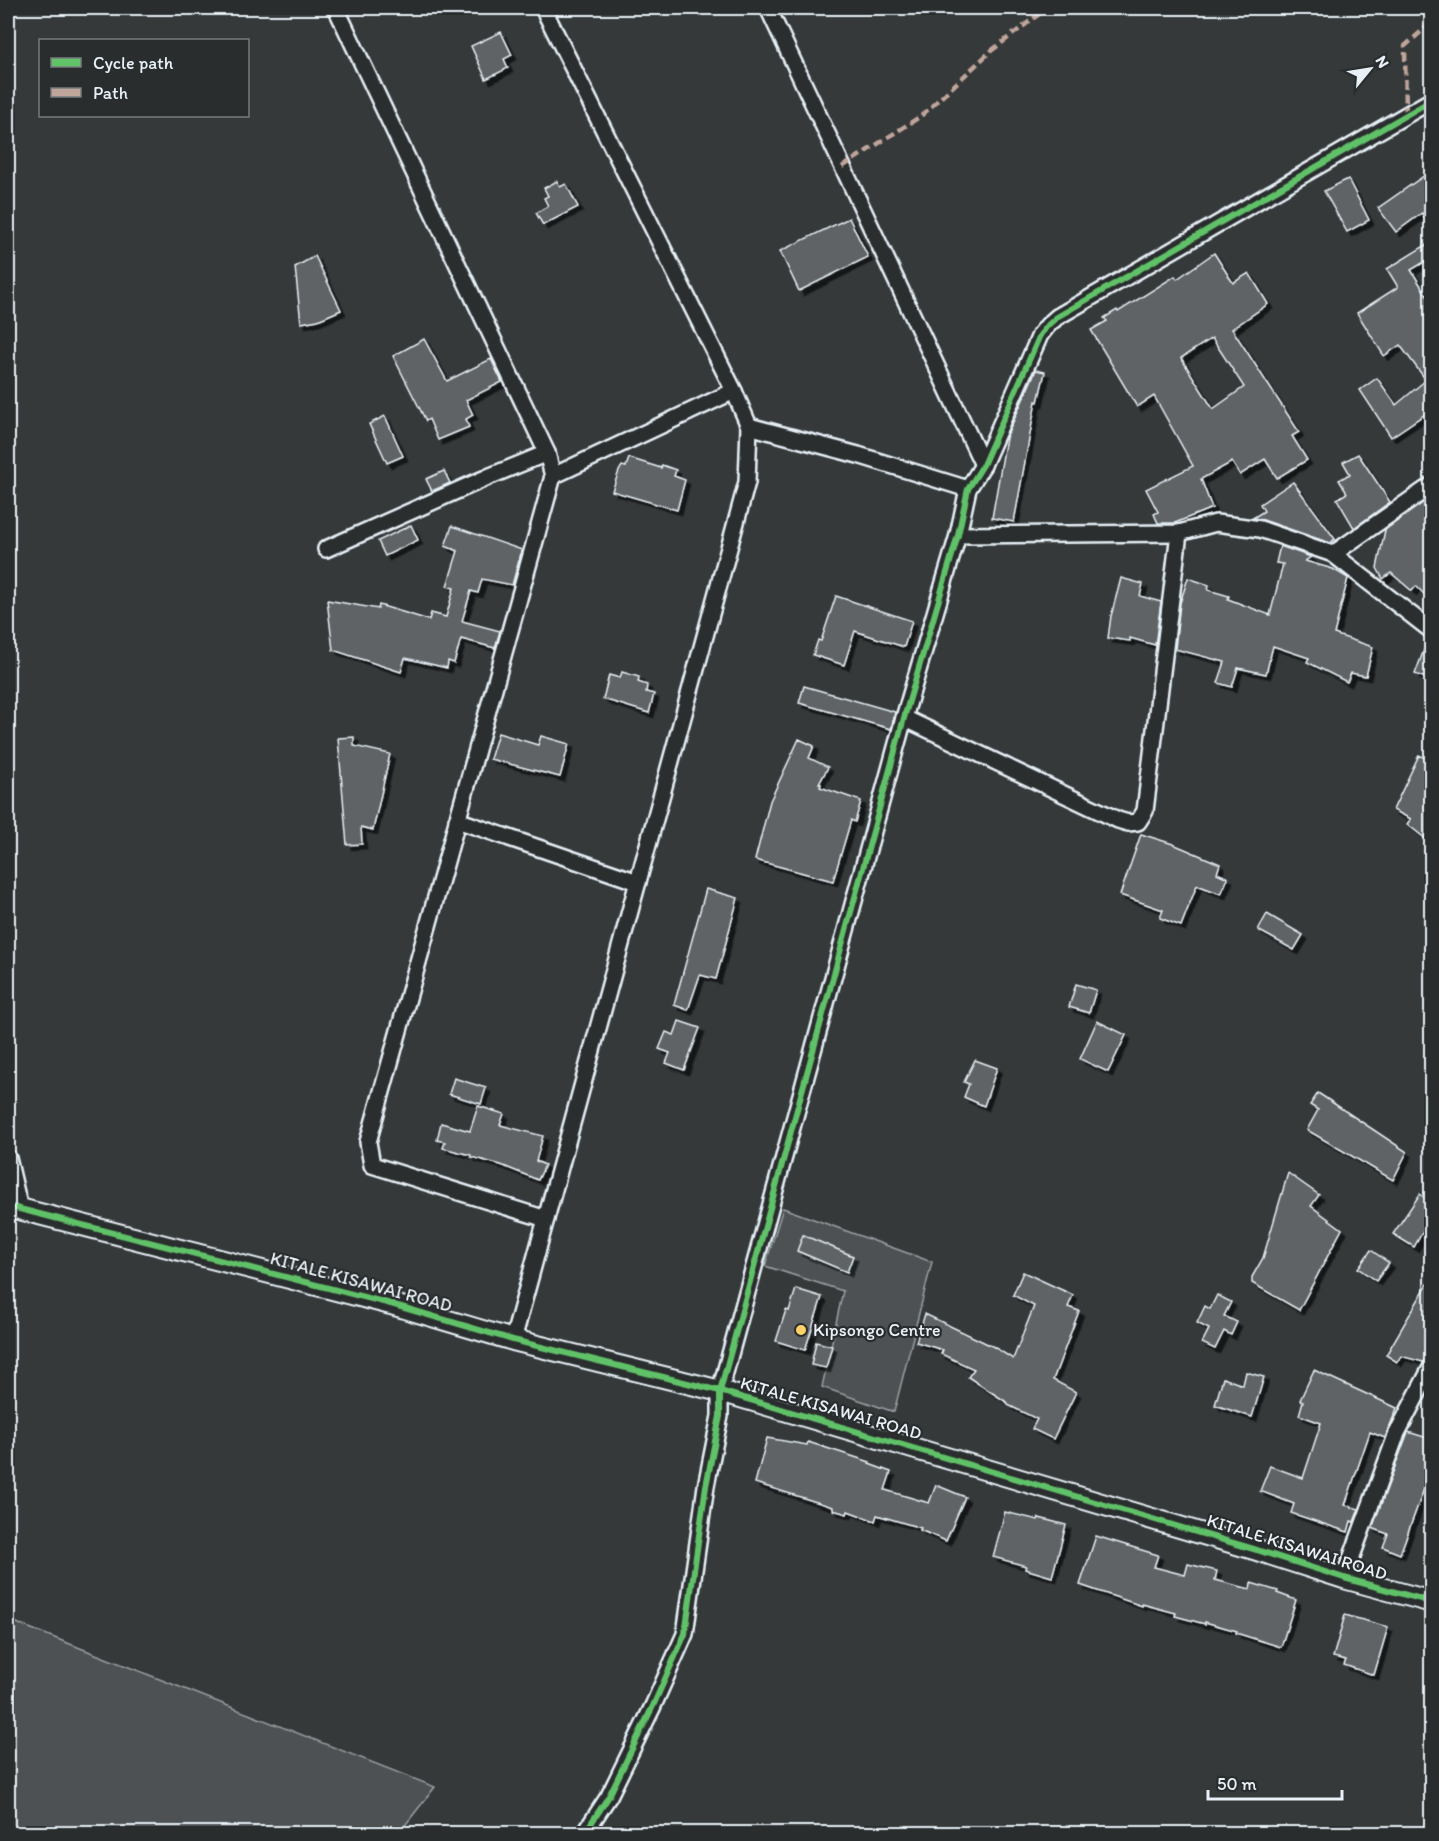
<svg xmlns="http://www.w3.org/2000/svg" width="1439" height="1841" viewBox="0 0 1439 1841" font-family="Itim,sans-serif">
<defs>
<filter id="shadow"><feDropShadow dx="4.5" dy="4.5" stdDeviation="0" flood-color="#0009"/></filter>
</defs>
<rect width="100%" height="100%" fill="#35393a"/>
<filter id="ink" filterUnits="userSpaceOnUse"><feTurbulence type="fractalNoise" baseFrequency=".0167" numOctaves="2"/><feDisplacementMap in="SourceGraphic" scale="12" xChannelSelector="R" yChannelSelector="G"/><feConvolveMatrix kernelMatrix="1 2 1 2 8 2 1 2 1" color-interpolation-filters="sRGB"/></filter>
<g filter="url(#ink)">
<g fill="#4d5152" stroke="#9aa1a5" stroke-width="1.5">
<polygon points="783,1208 932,1262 894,1412 822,1387 843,1291 765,1266"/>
<polygon points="8,1618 19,1624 435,1787 399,1833 8,1833"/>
</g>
<g fill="#5f6365" stroke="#e8f1f8" stroke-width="1.5" fill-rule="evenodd" filter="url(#shadow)">
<polygon points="501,32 512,55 504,59 508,68 486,79 471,46"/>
<polygon points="1431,171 1431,231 1422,213 1396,232 1378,208"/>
<polygon points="1348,179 1369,220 1347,232 1324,191"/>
<polygon points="557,181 560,187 566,184 578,207 543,225 536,213 548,206 544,198 548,196 544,188"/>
<polygon points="849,218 868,257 799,291 780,251"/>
<polygon points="1431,242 1431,258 1411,270 1431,302 1431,410 1391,437 1360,390 1377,378 1396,405 1426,380 1400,345 1384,356 1357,313 1398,287 1387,269"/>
<path d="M1214,253L1233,283L1249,273L1268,304L1232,329L1299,432L1292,436L1307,460L1277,478L1265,459L1240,475L1232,462L1201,479L1212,508L1175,523H1158L1154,514L1158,512L1146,489L1193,466L1154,396L1137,407L1091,330L1107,321L1104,318L1117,310L1118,312L1175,276L1177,279ZM1212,338L1244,387L1213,409L1181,358Z"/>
<polygon points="315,256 341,310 318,320 301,323 295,267"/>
<polygon points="424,339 447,381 491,359 502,382 466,400 473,415 466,419 469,427 438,440 429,419 426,421 393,356"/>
<polygon points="1036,370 1045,372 1038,402 1036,401 1014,522 992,518 1006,438"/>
<polygon points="385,416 403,456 387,463 369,424"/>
<polygon points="1358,454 1390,502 1354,528 1337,499 1347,493 1339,480 1350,474 1343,462"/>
<polygon points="629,458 661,468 662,465 676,470 674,476 685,480 677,510 612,491 619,471 622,466 626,467"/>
<polygon points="444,471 450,483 432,491 426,479"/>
<polygon points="1293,482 1335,539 1330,543 1263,520 1253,518 1264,511 1260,504"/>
<polygon points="1424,502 1431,511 1431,601 1416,586 1412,591 1391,573 1383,579 1377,568 1385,530"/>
<polygon points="411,525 418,540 385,556 378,541"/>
<polygon points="452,526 522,550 512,585 482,579 478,593 471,591 462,621 500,631 495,648 461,639 454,663 448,661 447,668 405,658 401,672 333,650 327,600 378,609 379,605 429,620 431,613 446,617 454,588 447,586 458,551 445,546"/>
<polygon points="1280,546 1311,557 1305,561 1333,569 1348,578 1334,634 1373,647 1366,676 1351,673 1347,682 1307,662 1309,658 1273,646 1266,674 1238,668 1232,687 1218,683 1225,662 1175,649 1180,603 1188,578 1209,585 1208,590 1229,596 1228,599 1270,615 1283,564 1276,563"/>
<polygon points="1121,578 1143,584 1140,596 1161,602 1155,645 1130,638 1130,641 1108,638 1111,616"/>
<polygon points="836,596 912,621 904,647 855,631 844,665 813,655 818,640 821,641"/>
<polygon points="1428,639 1431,641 1431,680 1415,674"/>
<polygon points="622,672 639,677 638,682 647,685 646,692 654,694 649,713 603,699 609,675 620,678"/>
<polygon points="804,686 895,712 891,729 799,703"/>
<polygon points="498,733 538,745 541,736 569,744 560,777 490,759"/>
<polygon points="354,737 354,746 390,754 373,830 361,827 362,844 347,845 338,738"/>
<polygon points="799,739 814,746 809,758 828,767 819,784 821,784 820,787 861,801 855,822 851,820 833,881 755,860 770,801"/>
<polygon points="1419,755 1431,761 1431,843 1407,824 1411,819 1393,810"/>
<polygon points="1141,834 1173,844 1220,864 1217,873 1228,878 1221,894 1197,885 1181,926 1160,918 1163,910 1120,895"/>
<polygon points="706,889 738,898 716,979 700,975 688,1010 674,1005"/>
<polygon points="1267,914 1303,935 1294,950 1258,930"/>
<polygon points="1076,984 1096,990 1089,1013 1069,1007"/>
<polygon points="679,1021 700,1028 684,1070 666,1063 670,1053 659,1049 666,1032 674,1035"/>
<polygon points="1097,1021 1126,1035 1108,1072 1080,1059"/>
<polygon points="975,1060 997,1068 984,1106 964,1097 969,1084 964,1082"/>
<polygon points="454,1078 486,1088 481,1104 449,1094"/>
<polygon points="1318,1093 1407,1152 1393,1180 1307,1130 1318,1110 1310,1105"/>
<polygon points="478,1106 504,1114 500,1125 543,1136 536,1161 545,1165 538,1180 501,1165 471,1157 471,1155 443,1148 445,1142 437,1140 441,1123 470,1131"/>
<polygon points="1288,1173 1319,1195 1311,1206 1342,1229 1299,1310 1252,1283 1252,1277 1263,1258"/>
<polygon points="1420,1194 1431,1203 1431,1217 1414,1247 1393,1234"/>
<polygon points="803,1235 853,1256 847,1272 797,1251"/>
<polygon points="1371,1250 1389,1263 1376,1281 1358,1268"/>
<polygon points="1023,1272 1073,1295 1068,1307 1079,1311 1053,1380 1076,1392 1053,1439 1032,1429 1037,1419 1008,1405 1008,1403 968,1377 974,1369 941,1354 943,1350 916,1342 925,1314 994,1347 1013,1359 1034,1306 1013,1295"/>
<polygon points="1431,1278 1431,1351 1423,1362 1401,1356 1397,1362 1386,1355"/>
<polygon points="796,1289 822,1297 805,1350 776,1341 786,1310 789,1311"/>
<polygon points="1217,1295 1231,1302 1224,1316 1237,1322 1231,1335 1224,1331 1215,1349 1202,1343 1209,1329 1197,1323 1205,1306 1210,1309"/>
<polygon points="816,1342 832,1346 826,1368 811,1365"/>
<polygon points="1314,1370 1397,1408 1385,1438 1370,1432 1345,1505 1359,1509 1354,1522 1351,1521 1348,1532 1291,1513 1294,1504 1260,1491 1270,1466 1303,1478 1321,1423 1299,1415 1303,1401 1300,1400"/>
<polygon points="1246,1372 1264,1377 1252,1417 1215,1405 1223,1378 1243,1385"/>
<polygon points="1408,1432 1431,1439 1431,1470 1400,1554 1383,1547 1388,1534 1372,1528"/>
<polygon points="767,1438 807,1445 808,1442 870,1462 869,1464 891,1472 885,1490 929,1503 936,1485 965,1497 946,1541 920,1530 921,1528 877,1515 875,1521 848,1511 847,1514 833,1510 833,1507 755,1483"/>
<polygon points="1005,1512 1038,1520 1039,1518 1066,1525 1052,1577 1025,1569 1026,1566 993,1557"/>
<polygon points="1096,1536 1158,1555 1154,1567 1185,1575 1188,1564 1217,1571 1215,1580 1250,1589 1251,1583 1278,1591 1277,1593 1296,1600 1281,1647 1236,1633 1237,1631 1205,1622 1205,1624 1175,1616 1176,1613 1142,1604 1142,1606 1080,1585"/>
<polygon points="1345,1615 1388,1627 1374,1675 1344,1665 1346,1660 1333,1657"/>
</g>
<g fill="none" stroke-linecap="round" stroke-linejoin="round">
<g stroke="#e8f1f8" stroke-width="20">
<g id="minor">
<polyline points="336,8 547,453 553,476 368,1142 372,1165 546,1219"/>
<polyline points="768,8 983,465"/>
<polyline points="749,426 858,455 968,489"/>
<polyline points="553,476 734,391"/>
<polyline points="958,535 1179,533 1216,523 1260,529 1333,554 1432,631"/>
<polyline points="326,549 488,477 547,453"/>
<polyline points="1333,554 1432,485"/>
<polyline points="904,718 1118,820 1128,823 1138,822 1145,811 1179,533"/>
<polyline points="457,820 638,882"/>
<polyline points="8,1158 20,1210"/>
<polyline points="513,1340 747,482 749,426 734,391 543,8"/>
<polyline points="1344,1578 1397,1433 1432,1366"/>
<polyline points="584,1834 609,1796 653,1706 685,1634 706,1486 720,1416 720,1391 904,718 958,535 968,489 983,465 1040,335 1048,325 1057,317 1432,100"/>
</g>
</g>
<g stroke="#e8f1f8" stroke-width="24">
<polyline id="tertiary" points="8,1206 391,1304 513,1340 720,1391 1257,1550 1344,1578 1432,1602"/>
</g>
<use href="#minor" stroke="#2a2d2e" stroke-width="15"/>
<use href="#tertiary" stroke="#2a2d2e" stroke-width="20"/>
<g stroke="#c0a59a" stroke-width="4.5" stroke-dasharray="9 4.5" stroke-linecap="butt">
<polyline points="1406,115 1405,46 1432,22"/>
<polyline points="842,167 921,116 991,51 1047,8"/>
</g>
<g stroke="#2a2d2e" stroke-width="10">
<g id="cycleway">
<polyline points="8,1206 391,1304 513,1340 720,1391 1257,1550 1344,1578 1432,1602"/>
<polyline points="584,1834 609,1796 653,1706 685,1634 706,1486 720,1416 720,1391 904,718 958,535 968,489 983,465 1040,335 1048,325 1057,317 1432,100"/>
</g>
</g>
<use href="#cycleway" stroke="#61c268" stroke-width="6"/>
</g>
</g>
<circle fill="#ffd166" stroke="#2a2d2e" stroke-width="2" cx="801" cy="1330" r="6"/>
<g text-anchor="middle" stroke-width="4.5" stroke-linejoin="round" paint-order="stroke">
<g font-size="18" fill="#e8f1f8" stroke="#2a2d2e">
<text transform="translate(361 1282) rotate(15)" y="6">KITALE KISAWAI ROAD</text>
<text transform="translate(831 1408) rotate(16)" y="6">KITALE KISAWAI ROAD</text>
<text transform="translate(1297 1547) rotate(17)" y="6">KITALE KISAWAI ROAD</text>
</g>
<g font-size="18" fill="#e8f1f8" stroke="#2a2d2e" text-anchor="start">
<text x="813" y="1336">Kipsongo Centre</text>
</g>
</g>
<rect width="1439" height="1841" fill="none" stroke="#2a2d2e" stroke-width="30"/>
<rect x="15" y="15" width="1409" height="1811" fill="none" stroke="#e8f1f8" stroke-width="2" filter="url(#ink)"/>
<rect x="39" y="39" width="210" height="78" fill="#2a2d2e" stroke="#767b7f" stroke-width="1.5"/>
<rect x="51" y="58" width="30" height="9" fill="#61c268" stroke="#767b7f" stroke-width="1.5"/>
<text x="93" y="69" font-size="18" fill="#e8f1f8">Cycle path</text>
<rect x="51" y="88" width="30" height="9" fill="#c0a59a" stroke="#767b7f" stroke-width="1.5"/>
<text x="93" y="99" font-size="18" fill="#e8f1f8">Path</text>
<g transform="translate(1370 69) rotate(60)" stroke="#2a2d2e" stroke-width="4.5" paint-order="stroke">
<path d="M0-4.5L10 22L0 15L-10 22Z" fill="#e8f1f8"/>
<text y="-9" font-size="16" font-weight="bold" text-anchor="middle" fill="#e8f1f8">N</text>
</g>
<path d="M1208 1790v9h134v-9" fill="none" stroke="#e8f1f8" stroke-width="3"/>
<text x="1217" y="1790" font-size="18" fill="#e8f1f8" stroke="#2a2d2e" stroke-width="4.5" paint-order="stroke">50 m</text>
</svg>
